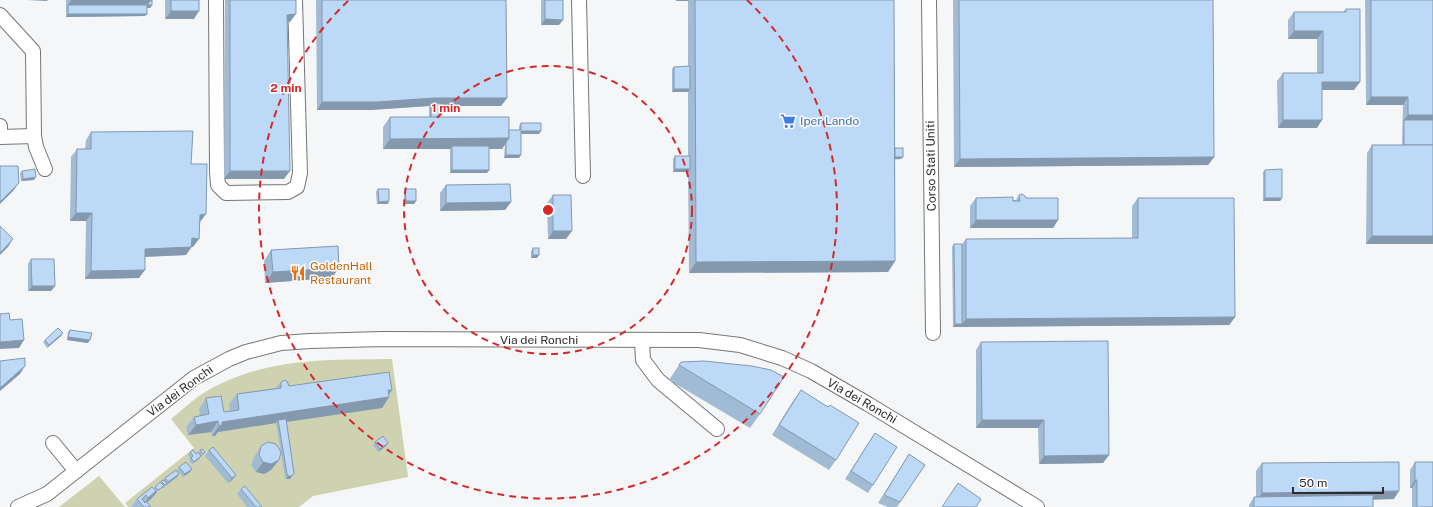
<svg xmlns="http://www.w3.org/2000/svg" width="1433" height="507" viewBox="0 0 1433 507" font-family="'Public Sans',sans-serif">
<rect width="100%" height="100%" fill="#f5f6f7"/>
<g fill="#cfd2b0">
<path d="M392,359L408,477L313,496L299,507H128L125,503L194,448L171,419C181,411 191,401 202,394C263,357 324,360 392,359Z"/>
<polygon points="99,476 125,507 59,507"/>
</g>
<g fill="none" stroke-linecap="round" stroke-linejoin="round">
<g stroke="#747677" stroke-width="16">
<g id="minor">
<polyline points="216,0 217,172 218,185 226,193 288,192 297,187 300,173 295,0"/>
<polyline points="579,0 583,176"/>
<polyline points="929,0 933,333"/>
<polyline points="0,15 33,51 34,136 0,137 0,126"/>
<polyline points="34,136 36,147 45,169"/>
<polyline points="642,341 643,360 658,380 717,429"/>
<polyline points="53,443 76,471"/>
<polyline points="18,507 47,494 194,378 229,359 246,352 281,343 310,341 382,339 699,340 740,345 782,358 811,371 868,404 1037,507"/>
</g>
</g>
<use href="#minor" stroke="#fff" stroke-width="14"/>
</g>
<g fill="#a2bbd5">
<polygon points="66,0 152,0 152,5 150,8 147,8 145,16 66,17"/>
<polygon points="165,0 199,0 194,19 165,19"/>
<polygon points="225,0 296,0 290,22 287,23 284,179 224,179"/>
<polygon points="316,0 506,0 507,98 501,106 440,106 440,117 509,130 519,130 519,126 521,123 539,134 521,134 519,158 504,158 505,145 502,149 489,149 487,173 450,173 450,149 383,149 383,127 390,117 429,117 429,106 370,110 317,110"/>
<polygon points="542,0 563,0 559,25 541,25 541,1"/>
<polygon points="676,0 894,0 895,148 901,159 895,159 895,261 888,272 689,273 688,172 673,172 673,159 675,156 688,156 688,92 672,92 672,69 674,67 688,66 688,1 676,1"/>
<polygon points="953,0 1213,0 1214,157 1208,165 954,167"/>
<polygon points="1365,0 1433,0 1433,244 1366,244 1367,153 1372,145 1402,145 1403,105 1366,105"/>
<polygon points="1346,9 1354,90 1322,90 1317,128 1278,128 1277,81 1283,73 1317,73 1317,39 1288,39 1288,20 1294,12 1343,12"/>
<polygon points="91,132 191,164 200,222 193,247 192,247 186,255 145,257 139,278 85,279 86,221 70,221 71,157 77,149 85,149 86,140"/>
<polygon points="1265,170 1282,198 1280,201 1263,201 1263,172"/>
<polygon points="22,171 34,180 21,181 20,173"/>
<polygon points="446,185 511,202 505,210 440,211 440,193"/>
<polygon points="378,189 388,204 377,204 376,192"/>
<polygon points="405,189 416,201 414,204 404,204 404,192"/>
<polygon points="553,195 566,239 548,239 547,203"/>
<polygon points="1019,195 1026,198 1058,220 1053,228 970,228 970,206 976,198 1016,200"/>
<polygon points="1138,198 1235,317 1229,325 953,327 952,247 954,244 962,244 966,239 1132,238 1132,206"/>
<polygon points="533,248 537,258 531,258 531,251"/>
<polygon points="271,250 332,278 265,283 264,261"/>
<polygon points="31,259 55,286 51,291 28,291 28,264"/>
<polygon points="70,330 88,343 67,340 68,332"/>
<polygon points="63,333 61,336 47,348 43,342 45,340"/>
<polygon points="981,342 1109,455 1103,463 1039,464 1038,428 976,428 976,350"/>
<polygon points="681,362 760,414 750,428 669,380"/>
<polygon points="281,382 289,386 392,390 389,394 389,397 382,408 286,422 294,473 290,479 286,479 285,477 276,423 218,432 215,436 212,436 211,432 188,435 186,427 194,417 200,416 199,409 206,398 224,412 230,411 229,404 237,394 276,388"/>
<polygon points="801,390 836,460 829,470 772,435 793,401"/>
<polygon points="875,433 873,485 868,493 845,479"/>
<polygon points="375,442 388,443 386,446 378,452 373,445"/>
<polygon points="261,446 279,460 271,470 264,474 256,472 251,465 254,457"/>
<polygon points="200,450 205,452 203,455 201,457 201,456 199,459 192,464 189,460 190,458 188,455 190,452 196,454 199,452"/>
<polygon points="209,450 236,475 232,480 228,483 205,456"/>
<polygon points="909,454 925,465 897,507 888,507 878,503"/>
<polygon points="1415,462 1433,507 1412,507 1412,488 1410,488 1410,470"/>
<polygon points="1262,463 1394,499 1373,500 1373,507 1249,507 1249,505 1254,497 1256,497 1256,471"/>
<polygon points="179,467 190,472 183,477 177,470"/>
<polygon points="177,477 163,488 162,488 156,493 151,499 147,502 151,507 131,507 137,499 154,488 165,478"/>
<polygon points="241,489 262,507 247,507 237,494"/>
</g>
<g fill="#8498ae">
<polygon points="27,0 48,0 47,1"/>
<polygon points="71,0 151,0 152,5 150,8 68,8 68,5"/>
<polygon points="677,0 689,0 688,1 676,1"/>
<polygon points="171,11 199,11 194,19 165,19"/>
<polygon points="68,14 147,14 145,16 66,17"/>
<polygon points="296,14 290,22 282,23 287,15"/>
<polygon points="545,19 563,20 559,25 541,25"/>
<polygon points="1294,31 1323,31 1317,39 1288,39"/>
<polygon points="1322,82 1360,82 1354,90 1317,90"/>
<polygon points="674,89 690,89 688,92 672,92"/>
<polygon points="1371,97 1408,97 1403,105 1366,105"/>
<polygon points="434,98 507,98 501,106 431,106 431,104 429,106 370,110 317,110 322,102"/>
<polygon points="1408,115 1433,115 1433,123 1404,120"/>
<polygon points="1283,120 1322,120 1317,128 1278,128"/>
<polygon points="521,131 541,131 539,134 519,134"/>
<polygon points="509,138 502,149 452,149 452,146 450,149 383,149 390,139"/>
<polygon points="506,155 521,155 519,158 504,158"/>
<polygon points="889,157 903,157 901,159 887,160"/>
<polygon points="1214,157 1208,165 954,167 960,159"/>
<polygon points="675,169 690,169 689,172 673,172"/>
<polygon points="452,170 489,170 487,173 450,173"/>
<polygon points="230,171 290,171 284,179 224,179"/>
<polygon points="36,177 34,180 21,181 23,179"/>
<polygon points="19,183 13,191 0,204 0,202"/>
<polygon points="1265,198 1282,198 1280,201 1263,201"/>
<polygon points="389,201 388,204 377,204 379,202"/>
<polygon points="406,201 416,201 414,204 404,204"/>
<polygon points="511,202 505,210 440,211 446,203"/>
<polygon points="76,213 92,213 86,221 70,221"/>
<polygon points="206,214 200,222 194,223 200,215"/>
<polygon points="976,220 1058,220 1053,228 970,228"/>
<polygon points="553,231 572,231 566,239 548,239"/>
<polygon points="1372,236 1433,236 1433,244 1366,244"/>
<polygon points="192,238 199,239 193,247 187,246"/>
<polygon points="13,239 8,247 0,255 0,253"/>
<polygon points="191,247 186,255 139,257 145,249"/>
<polygon points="533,255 539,255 537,258 531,258"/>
<polygon points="895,261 888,272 689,273 696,262"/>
<polygon points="339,268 332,278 265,283 273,272"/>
<polygon points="145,270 139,278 85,279 91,271"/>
<polygon points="32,286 55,286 51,291 28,291"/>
<polygon points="1235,317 1229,325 953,327 955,324 962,324 966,319"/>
<polygon points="63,333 61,336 47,348 49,345"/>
<polygon points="68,337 90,340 88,343 67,340"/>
<polygon points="24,340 19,348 0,349 0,342"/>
<polygon points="25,366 20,374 0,391 0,388"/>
<polygon points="392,390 386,398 389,397 382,408 279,423 278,420 276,423 218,432 215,436 212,436 222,422"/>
<polygon points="982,420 1044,420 1038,428 976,428"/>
<polygon points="218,421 211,432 188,435 196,425"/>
<polygon points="388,443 386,446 378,452 380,449"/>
<polygon points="1109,455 1103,463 1039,464 1044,456"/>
<polygon points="201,456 199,459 192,464 194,462"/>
<polygon points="279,460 271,470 264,474 256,472 263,462"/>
<polygon points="192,469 190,472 183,477 185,474"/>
<polygon points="179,474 177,477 166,485 168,482"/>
<polygon points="236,475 232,480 228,483 232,478"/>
<polygon points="288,476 292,476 290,479 286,479"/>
<polygon points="1415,480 1417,480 1412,488 1410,488"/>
<polygon points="156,491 157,492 151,499 143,506 148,498"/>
<polygon points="1399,491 1394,499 1256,501 1262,493"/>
</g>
<g fill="#bcd9f8" stroke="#8498ae">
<polygon points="151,0 152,0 152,5 147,5"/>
<rect x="171" y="0" width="28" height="11"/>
<polygon points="230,0 296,0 296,14 287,15 290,171 230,171"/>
<polygon points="322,0 506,0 507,98 434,98 376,102 322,102"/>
<polygon points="545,0 563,0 563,20 545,19"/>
<polygon points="695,0 894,0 895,261 696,262"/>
<polygon points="959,0 1213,0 1214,157 960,159"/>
<polygon points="1371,0 1433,0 1433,115 1408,115 1408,97 1371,97"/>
<rect x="68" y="5" width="79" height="9"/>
<polygon points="1346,9 1360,9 1360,82 1322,82 1322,120 1283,120 1283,73 1323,73 1323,31 1294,31 1294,12 1346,12"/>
<polygon points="690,66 690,89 674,89 674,67"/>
<polygon points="440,103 440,117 431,117 431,104"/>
<polygon points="390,117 509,117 509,138 390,139"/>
<rect x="1404" y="120" width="29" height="25"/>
<polygon points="521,123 541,123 541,131 521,131 521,155 506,155 506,142 509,138 509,130 521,130"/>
<polygon points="193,131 191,164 207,164 206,214 200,215 199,239 192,238 191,247 145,249 145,270 91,271 92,213 76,213 77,149 91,149 91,132"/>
<rect x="1372" y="145" width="61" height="91"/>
<rect x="452" y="146" width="37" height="24"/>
<rect x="895" y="148" width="8" height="9"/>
<rect x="675" y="156" width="15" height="13"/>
<polygon points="0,166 18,166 19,183 0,202"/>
<polygon points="35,169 36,177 23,179 22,171"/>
<polygon points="1282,169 1282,198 1265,198 1265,170"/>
<polygon points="510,184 511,202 446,203 446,185"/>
<polygon points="378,189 389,189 389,201 379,202"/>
<polygon points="405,189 416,189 416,201 406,201"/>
<polygon points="1022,194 1025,196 1026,198 1058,198 1058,220 976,220 976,198 1013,197 1013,201 1020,201 1019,195"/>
<polygon points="553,195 571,195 572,231 553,231"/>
<polygon points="1138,198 1234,198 1235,317 966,319 966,239 1138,238"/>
<polygon points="0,226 13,239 0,253"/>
<polygon points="954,244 962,244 962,324 955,324"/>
<polygon points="338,246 339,268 273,272 271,250"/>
<rect x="533" y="248" width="6" height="7"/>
<polygon points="31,259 54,259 55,286 32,286"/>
<polygon points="9,313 10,320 22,319 24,340 0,342 0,314"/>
<polygon points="58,328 63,333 49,345 45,340"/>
<polygon points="70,330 92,333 90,340 68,337"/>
<polygon points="1108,341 1109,455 1044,456 1044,420 982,420 981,342"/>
<polygon points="25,358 25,366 0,388 0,361"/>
<polygon points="704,361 752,366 771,370 784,377 760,414 679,365 681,362"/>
<polygon points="389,372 392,390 388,390 389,397 222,422 222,425 219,426 218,421 196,425 194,417 209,414 206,398 221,396 224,412 239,410 237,394 281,388 281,382 285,380 287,381 289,386"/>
<polygon points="801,390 828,407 830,405 859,423 836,460 779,425"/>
<polygon points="286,419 294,473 292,476 288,476 287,474 278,420"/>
<polygon points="875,433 897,447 873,485 851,471"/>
<polygon points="383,436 388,443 380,449 375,442"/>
<polygon points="268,442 276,444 281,452 279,460 271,464 263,462 259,455 261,446"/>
<polygon points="213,447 236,475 232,478 209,450"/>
<polygon points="202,449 205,452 203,454 200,450"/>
<polygon points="193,450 196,454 198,452 201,456 194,462 191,458 193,456 190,452"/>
<polygon points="909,454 925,465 900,502 884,495"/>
<polygon points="186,462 192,469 185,474 179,467"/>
<polygon points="1399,462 1399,491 1262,493 1262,463"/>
<polygon points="1415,462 1433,462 1433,507 1417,507 1417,480 1415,480"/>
<polygon points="176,470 179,474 168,482 165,478"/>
<polygon points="164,480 167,484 165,485 161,481"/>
<polygon points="160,482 164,486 158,490 155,487"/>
<polygon points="958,483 981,499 976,507 942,507"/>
<polygon points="245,486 262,507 256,507 241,489"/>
<polygon points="152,487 156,491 148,498 146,495 142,499 145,503 146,501 151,507 144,507 137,499"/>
<polygon points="1373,495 1373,507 1254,507 1254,497"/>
</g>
<g fill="none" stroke="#d62828" stroke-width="2" stroke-dasharray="7 5">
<circle cx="548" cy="210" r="144"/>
<path d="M747 0A289 289 0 1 1 349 0"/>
</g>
<defs>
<g id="supermarket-bare" transform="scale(1.2)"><path d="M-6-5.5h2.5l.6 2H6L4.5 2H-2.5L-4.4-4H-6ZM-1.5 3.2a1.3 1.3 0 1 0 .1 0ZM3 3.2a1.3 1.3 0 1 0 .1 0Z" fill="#3f7fe0" stroke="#fff" stroke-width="2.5" paint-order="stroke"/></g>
<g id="restaurant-bare" transform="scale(1.2)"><path d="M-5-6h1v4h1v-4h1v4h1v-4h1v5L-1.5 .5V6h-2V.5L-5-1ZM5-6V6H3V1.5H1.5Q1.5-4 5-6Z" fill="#e8710a" stroke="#fff" stroke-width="2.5" paint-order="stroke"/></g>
</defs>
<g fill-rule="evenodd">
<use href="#supermarket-bare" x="788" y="121"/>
<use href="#restaurant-bare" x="298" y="273"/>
</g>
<g text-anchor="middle" stroke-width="3" stroke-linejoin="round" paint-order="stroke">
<g font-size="12" fill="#366cbe" stroke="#fff" text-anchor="start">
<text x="800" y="125">Iper Lando</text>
</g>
<g font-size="12" fill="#2d2d2e" stroke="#fff">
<text transform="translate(931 166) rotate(-91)" y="4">Corso Stati Uniti</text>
<text x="539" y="344">Via dei Ronchi</text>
<text transform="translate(180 391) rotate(-36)" y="4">Via dei Ronchi</text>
<text transform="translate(862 401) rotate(30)" y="4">Via dei Ronchi</text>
</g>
<g font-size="12" fill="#c56008" stroke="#fff" text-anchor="start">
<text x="310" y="270">GoldenHall<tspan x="310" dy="14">Restaurant</tspan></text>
</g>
</g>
<circle cx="548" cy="210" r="6" fill="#d62828" stroke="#fff" stroke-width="2"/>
<g font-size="12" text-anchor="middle" font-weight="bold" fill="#d62828" stroke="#fff" stroke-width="3" stroke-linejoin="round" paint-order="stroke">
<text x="286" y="92">2 min</text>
<text x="446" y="112">1 min</text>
</g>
<path d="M1293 487v6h90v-6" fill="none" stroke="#2d2d2e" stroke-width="2"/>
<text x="1299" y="487" font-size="12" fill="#2d2d2e" stroke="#ffffff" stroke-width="3" paint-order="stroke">50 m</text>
</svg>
